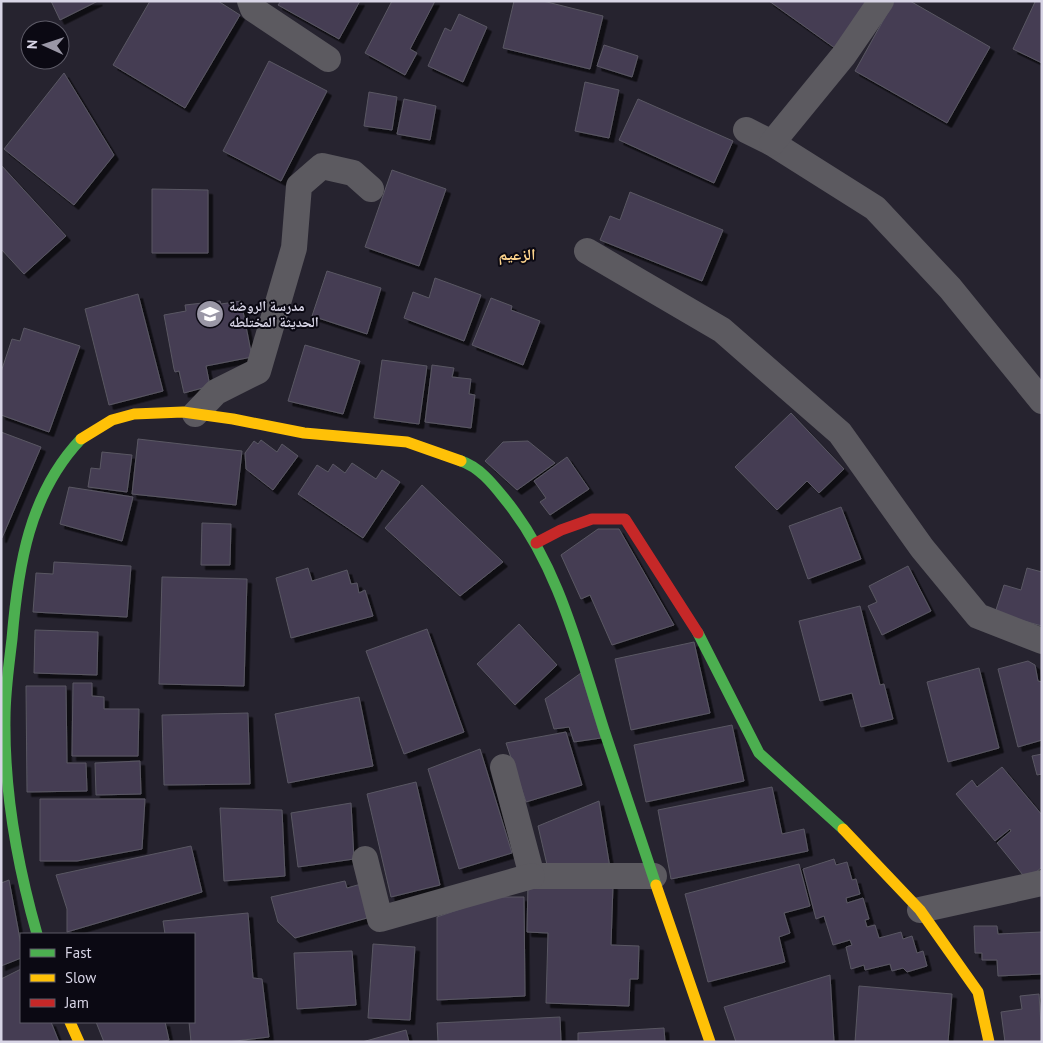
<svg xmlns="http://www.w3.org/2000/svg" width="1043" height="1043" viewBox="0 0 1043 1043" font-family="'PT Sans','Noto Naskh Arabic',sans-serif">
<defs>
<filter id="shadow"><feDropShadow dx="4.5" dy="4.5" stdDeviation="0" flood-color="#0009"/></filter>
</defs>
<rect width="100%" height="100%" fill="#26232f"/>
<g fill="#443e53" stroke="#5a5763" filter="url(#shadow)">
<polygon points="51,1 98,1 60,20"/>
<polygon points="150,1 218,1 240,15 185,108 113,65"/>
<polygon points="281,1 360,1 339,39 278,5"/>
<polygon points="392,1 435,1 410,49 417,53 405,75 365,53"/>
<polygon points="514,1 543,1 603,16 590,69 503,48"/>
<polygon points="769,1 873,1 839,51"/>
<polygon points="894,1 910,1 990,47 947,123 855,71"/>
<polygon points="1033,1 1042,1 1042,63 1013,49 1035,2"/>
<polygon points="459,14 487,27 463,82 428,66 445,28 451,31"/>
<polygon points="604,45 638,56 632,77 597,66"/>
<polygon points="269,61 327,91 281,181 223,151"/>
<polygon points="64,73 114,155 74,205 4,149"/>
<polygon points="585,82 619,90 609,138 575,131"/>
<polygon points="369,92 397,97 392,130 364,126"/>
<polygon points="404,99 436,106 430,140 397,134"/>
<polygon points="638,99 733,141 714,183 619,140"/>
<polygon points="1,165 66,236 24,274 1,249"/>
<polygon points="392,170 446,189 419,266 365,247"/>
<polygon points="152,189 208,190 208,253 152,253"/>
<polygon points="630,192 723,230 702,281 600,240 610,216 620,220"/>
<polygon points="327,271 381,288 367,334 312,316"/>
<polygon points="435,278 481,295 464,341 404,318 413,292 429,298"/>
<polygon points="138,294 163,391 109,405 85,309"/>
<polygon points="491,298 512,306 511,310 540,321 523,365 472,345"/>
<polygon points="220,301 221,304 241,301 252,357 206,366 210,386 184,393 179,371 175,372 174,369 164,315 186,311 185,305"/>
<polygon points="24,328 80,346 49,432 1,415 1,372 12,339 20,341"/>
<polygon points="305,345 360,361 343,414 288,401"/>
<polygon points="382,360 427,366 419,424 374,418"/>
<polygon points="432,365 454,368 452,377 471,379 469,394 475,395 471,428 425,422"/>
<polygon points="791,413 844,469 819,493 807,481 777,510 735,467"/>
<polygon points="1,432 41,447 2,538 1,538"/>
<polygon points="138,439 242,451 236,505 132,494"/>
<polygon points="261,440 277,452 282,444 298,456 273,490 246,469 245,453 254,441 258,444"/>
<polygon points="528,441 555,463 517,490 485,461 503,442"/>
<polygon points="102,452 132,455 127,492 88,487 91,468 100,469"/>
<polygon points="567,457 589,489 550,515 540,502 546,498 534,481"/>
<polygon points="352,463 376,479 382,470 400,482 363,538 298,494 317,465 328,472 333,464 345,473"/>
<polygon points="422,485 503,562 460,596 385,528"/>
<polygon points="69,487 133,497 122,541 60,524"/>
<polygon points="841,507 861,559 808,579 789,526"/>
<polygon points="202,523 231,524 230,565 201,565"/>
<polygon points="598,529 619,529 674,625 612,645 590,595 581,599 561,555"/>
<polygon points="54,562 131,566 127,617 33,612 36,573 53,574"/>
<polygon points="908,566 931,611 882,635 868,606 877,602 869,586"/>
<polygon points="308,568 312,581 347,570 351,584 357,583 359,593 365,590 373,616 291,638 276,578"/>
<polygon points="1027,568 1042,572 1042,626 995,613 1004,585 1021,590"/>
<polygon points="162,577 247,579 244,686 159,684"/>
<polygon points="860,606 880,685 884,684 893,719 861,727 852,693 820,701 799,621"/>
<polygon points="519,624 557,665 515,705 477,664"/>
<polygon points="427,629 464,732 404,754 366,651"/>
<polygon points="35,630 98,632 97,675 34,673"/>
<polygon points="694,642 710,713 631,730 615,659"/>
<polygon points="1028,661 1035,665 1038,681 1042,682 1042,740 1018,747 998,669"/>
<polygon points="979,668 999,748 948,762 927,682"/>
<polygon points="581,673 601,738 574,742 569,727 554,729 545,699"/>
<polygon points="73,683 92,683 92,696 104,697 104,709 139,709 138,756 72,756"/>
<polygon points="26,686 66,686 67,763 86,763 87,791 27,792"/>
<polygon points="359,697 373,766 288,783 275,714"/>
<polygon points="248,713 250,784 164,785 162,715"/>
<polygon points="732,725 744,781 646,802 634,745"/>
<polygon points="566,732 582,785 526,802 506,743"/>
<polygon points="480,749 512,853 459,869 428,769"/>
<polygon points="1042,754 1042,774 1037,775 1032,756"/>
<polygon points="140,761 141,794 96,795 95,763"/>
<polygon points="1002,767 1042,815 1042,867 1027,880 997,843 1011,831 1010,829 995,841 956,794 972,780 977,787"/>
<polygon points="416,782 440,885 391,897 367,794"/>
<polygon points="772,787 782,834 804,829 808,851 671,879 658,810"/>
<polygon points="40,799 145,799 142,849 77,861 40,861"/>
<polygon points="599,801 610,868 548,869 538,826"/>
<polygon points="351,803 354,859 298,867 291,813"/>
<polygon points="220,808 282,810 285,876 224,881"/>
<polygon points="191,846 202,892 67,932 67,909 56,875"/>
<polygon points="834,859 836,865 847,862 852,880 856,879 860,894 846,898 847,903 863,898 869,919 865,920 867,927 875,925 879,938 901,932 903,939 912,936 917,953 923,951 927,966 907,972 903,968 892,971 890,964 865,970 864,965 851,969 846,947 852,945 850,940 833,945 824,916 816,919 803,869"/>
<polygon points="799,864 810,906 784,913 790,933 779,937 785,962 708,982 685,894"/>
<polygon points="9,880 21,945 21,958 1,966 1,883"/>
<polygon points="345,881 347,888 361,884 367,918 295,938 278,922 271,897"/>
<polygon points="528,882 613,885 611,945 639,946 638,979 630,979 629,1006 546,1003 548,933 527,932"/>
<polygon points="495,897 524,897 525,996 437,1000 437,917"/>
<polygon points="248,913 253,978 262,979 269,1037 227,1042 191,1042 189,1022 194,1022 194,934 165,934 163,921"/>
<polygon points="974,926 997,926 998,934 1042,932 1042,974 998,976 997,960 982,960 982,953 975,953"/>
<polygon points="373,944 415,947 410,1020 368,1018"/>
<polygon points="352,951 356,1005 297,1009 294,953"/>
<polygon points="21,969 21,1022 51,1022 59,1042 1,1042 1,979"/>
<polygon points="830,975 834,1042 736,1042 724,1007"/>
<polygon points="859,986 952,994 948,1042 855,1042"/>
<polygon points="1039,994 1042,1042 1005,1042 1001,1012 1022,1009 1020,996"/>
<polygon points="560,1017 561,1042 438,1042 437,1023"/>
<polygon points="96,1022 165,1022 169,1040 159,1042 104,1042"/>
<polygon points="664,1028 665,1042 578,1042 578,1033"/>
<polygon points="406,1030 409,1042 362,1042"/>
</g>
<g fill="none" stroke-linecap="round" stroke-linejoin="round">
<g stroke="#5c5a60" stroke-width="26">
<polyline points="250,1 253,9 328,59"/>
<polyline points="746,130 772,143 875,208 950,288 1042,401"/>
<polyline points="772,143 844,55 881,1"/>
<polyline points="587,251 722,330 840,433 922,548 978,616 1042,641"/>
<polyline points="195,414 216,392 258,371 294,248 299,186 322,166 353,173 371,189"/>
<polyline points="503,767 532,876 654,876"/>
<polyline points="365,859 380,919 532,876"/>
<polyline points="920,910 1042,883"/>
</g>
<g stroke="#4caf50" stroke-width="11">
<path d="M461,461C479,467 492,483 504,498C559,565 578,649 604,730C621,782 639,833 656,885"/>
<polyline points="698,633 759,753 843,829"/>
<path d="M37,934C17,864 4,791 5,718C5,691 9,665 12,639C18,566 29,494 81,439"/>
</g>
<g stroke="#ffc107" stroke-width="11">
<polyline points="81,439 112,420 134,414 183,412 233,419 304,433 407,442 461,461"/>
<polyline points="843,829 920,910 978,992 989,1042"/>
<polyline points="656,885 710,1042"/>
<polyline points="70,1022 79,1042"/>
</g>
<polyline stroke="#c62828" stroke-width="11" points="536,543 561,530 592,519 625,519 698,633"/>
</g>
<defs>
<g id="school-disc" transform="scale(1.4375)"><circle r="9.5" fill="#9a97a6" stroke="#0b0913"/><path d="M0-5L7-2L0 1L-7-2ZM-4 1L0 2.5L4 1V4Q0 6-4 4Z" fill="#fff"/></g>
</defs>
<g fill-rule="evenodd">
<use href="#school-disc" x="210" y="314"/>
</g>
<g text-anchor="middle" stroke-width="4" stroke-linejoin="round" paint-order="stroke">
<g font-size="14" font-weight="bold" fill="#d8d5e6" stroke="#0b0913" text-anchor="start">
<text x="229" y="311">مدرسة الروضة<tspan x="229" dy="16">الحديثة المختلطه</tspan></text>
</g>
<g font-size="16" font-weight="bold" fill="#fdd48d" stroke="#0b0913">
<text x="517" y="260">الزعيم</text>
</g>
</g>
<rect width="1043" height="1043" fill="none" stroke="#d8d5e6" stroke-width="5"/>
<rect x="20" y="933" width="175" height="90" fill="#0b0913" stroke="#5d5b67"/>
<rect x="30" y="949" width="25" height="8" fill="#4caf50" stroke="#5d5b67"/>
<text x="65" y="958" font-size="15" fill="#d8d5e6">Fast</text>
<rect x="30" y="974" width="25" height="8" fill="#ffc107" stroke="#5d5b67"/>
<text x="65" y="983" font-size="15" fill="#d8d5e6">Slow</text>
<rect x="30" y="999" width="25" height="8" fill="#c62828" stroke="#5d5b67"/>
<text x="65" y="1008" font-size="15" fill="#d8d5e6">Jam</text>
<g transform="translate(45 45) rotate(273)"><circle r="24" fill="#0b0913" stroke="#5d5b67"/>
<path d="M0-4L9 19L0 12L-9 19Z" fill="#9a97a6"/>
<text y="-8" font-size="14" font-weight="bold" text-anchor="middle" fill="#d8d5e6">N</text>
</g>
</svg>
